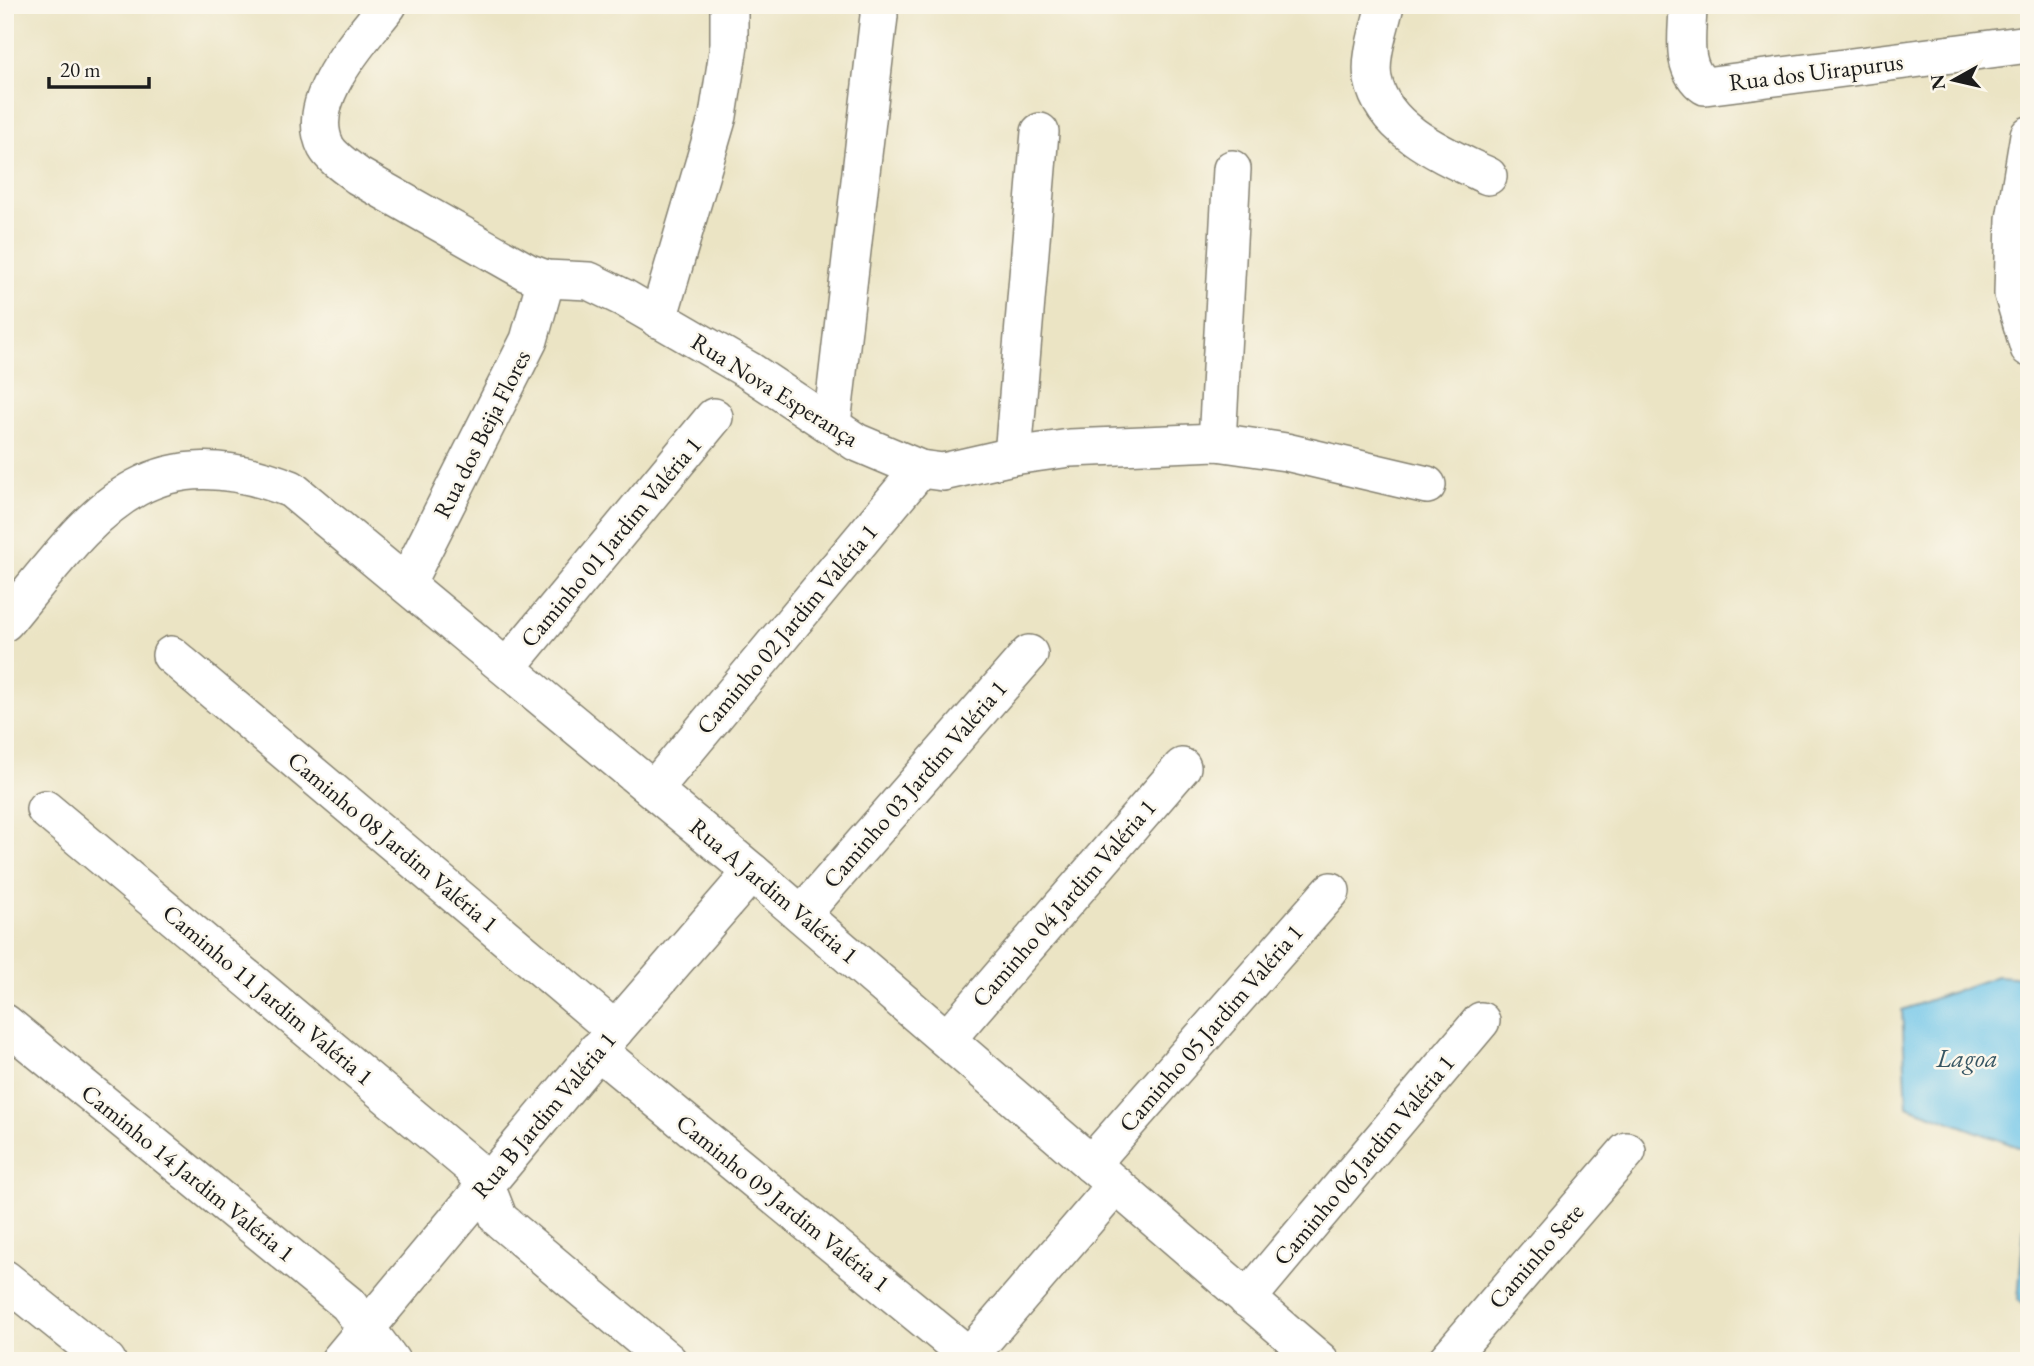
<svg xmlns="http://www.w3.org/2000/svg" width="2034" height="1366" viewBox="0 0 2034 1366" font-family="'EB Garamond',serif">
<rect width="100%" height="100%" fill="#fbf7ec"/>
<filter id="ink" filterUnits="userSpaceOnUse"><feTurbulence type="fractalNoise" baseFrequency=".0143" numOctaves="2"/><feDisplacementMap in="SourceGraphic" scale="14" xChannelSelector="R" yChannelSelector="G"/><feConvolveMatrix kernelMatrix="1 2 1 2 8 2 1 2 1" color-interpolation-filters="sRGB"/></filter>
<filter id="wash" filterUnits="userSpaceOnUse"><feTurbulence type="fractalNoise" baseFrequency=".00686" numOctaves="4" result="noise"/><feDisplacementMap in="SourceGraphic" scale="28" xChannelSelector="R" yChannelSelector="G"/><feGaussianBlur stdDeviation="1.57" result="paint"/><feColorMatrix in="noise" values="0 0 0 0 0 0 0 0 0 0 0 0 0 0 0 0 0 1.4 0 .05"/><feComposite in="paint" operator="in"/></filter>
<g filter="url(#wash)">
<rect width="100%" height="100%" fill="#ebe4c4"/>
<g fill="#6cc4e9" stroke="#447082" stroke-width="2">
<polygon points="1997,976 2029,978 2029,1151 1907,1106 1902,1010"/>
<polygon points="2029,1166 2029,1308 2018,1300"/>
</g>
</g>
<g filter="url(#ink)">
<g fill="none" stroke-linecap="round" stroke-linejoin="round">
<g stroke="#848070" stroke-width="40">
<g id="street">
<path d="M388,5C362,39 302,100 326,147C332,158 348,168 358,176L527,272L546,279L589,281L624,298L748,370L856,442L920,469L943,472L1013,456L1070,448L1217,442L1286,452L1427,485"/>
<path d="M1385,5C1380,28 1369,56 1373,79C1383,131 1446,156 1488,176"/>
<path d="M1688,5C1688,33 1679,68 1705,86L2029,44"/>
<polyline points="2029,135 2015,219 2013,294 2029,348"/>
<polyline points="658,319 718,116 729,45 729,5"/>
<polyline points="832,424 879,16"/>
<polyline points="1217,442 1232,169"/>
<polyline points="1013,456 1040,132"/>
<polyline points="406,584 529,340 546,279"/>
<path d="M5,622C91,519 141,431 291,489L752,872L1320,1361"/>
<polyline points="171,655 615,1030"/>
<polyline points="508,666 714,417"/>
<polyline points="654,789 920,469"/>
<polyline points="45,809 471,1166 486,1186 499,1219 668,1361"/>
<polyline points="802,914 1029,654"/>
<polyline points="5,1023 348,1304 391,1361"/>
<polyline points="947,1039 1182,767"/>
<polyline points="597,1050 975,1361"/>
<polyline points="1091,1164 1331,891"/>
<polyline points="5,1279 107,1361"/>
<polyline points="1247,1299 1481,1021"/>
<polyline points="339,1361 615,1030 752,872"/>
<polyline points="965,1361 1116,1185"/>
<polyline points="1446,1361 1627,1151"/>
</g>
</g>
<use href="#street" stroke="#fff" stroke-width="37"/>
</g>
</g>
<g text-anchor="middle" stroke-width="5" stroke-linejoin="round" paint-order="stroke">
<g font-size="24" fill="#1c1c1c" stroke="#fbf7ec">
<text transform="translate(1816 72) rotate(-7)" y="8">Rua dos Uirapurus</text>
<text transform="translate(775 390) rotate(32)" y="8">Rua Nova Esperança</text>
<text transform="translate(482 434) rotate(-63)" y="8">Rua dos Beija Flores</text>
<text transform="translate(611 542) rotate(-50)" y="8">Caminho 01 Jardim Valéria 1</text>
<text transform="translate(787 629) rotate(-50)" y="8">Caminho 02 Jardim Valéria 1</text>
<text transform="translate(915 784) rotate(-49)" y="8">Caminho 03 Jardim Valéria 1</text>
<text transform="translate(393 842) rotate(40)" y="8">Caminho 08 Jardim Valéria 1</text>
<text transform="translate(774 891) rotate(40)" y="8">Rua A Jardim Valéria 1</text>
<text transform="translate(1064 903) rotate(-49)" y="8">Caminho 04 Jardim Valéria 1</text>
<text transform="translate(268 995) rotate(40)" y="8">Caminho 11 Jardim Valéria 1</text>
<text transform="translate(1211 1028) rotate(-49)" y="8">Caminho 05 Jardim Valéria 1</text>
<text transform="translate(544 1115) rotate(-50)" y="8">Rua B Jardim Valéria 1</text>
<text transform="translate(1364 1160) rotate(-50)" y="8">Caminho 06 Jardim Valéria 1</text>
<text transform="translate(188 1173) rotate(39)" y="8">Caminho 14 Jardim Valéria 1</text>
<text transform="translate(783 1203) rotate(39)" y="8">Caminho 09 Jardim Valéria 1</text>
<text transform="translate(1536 1256) rotate(-49)" y="8">Caminho Sete</text>
</g>
<g font-size="26" font-style="italic" fill="#385764" stroke="#fbf7ec">
<text x="1967" y="1067">Lagoa</text>
</g>
</g>
<rect width="2034" height="1366" fill="none" stroke="#fbf7ec" stroke-width="28"/>
<g transform="translate(1954 80) rotate(262)" stroke="#fbf7ec" stroke-width="5" paint-order="stroke">
<path d="M0-5L12 26L0 18L-12 26Z" fill="#1c1c1c"/>
<text y="-10" font-size="19" font-weight="bold" text-anchor="middle" fill="#1c1c1c">N</text>
</g>
<path d="M49 77v10h100v-10" fill="none" stroke="#1c1c1c" stroke-width="3.5"/>
<text x="60" y="77" font-size="21" fill="#1c1c1c" stroke="#fbf7ec" stroke-width="5" paint-order="stroke">20 m</text>
</svg>
